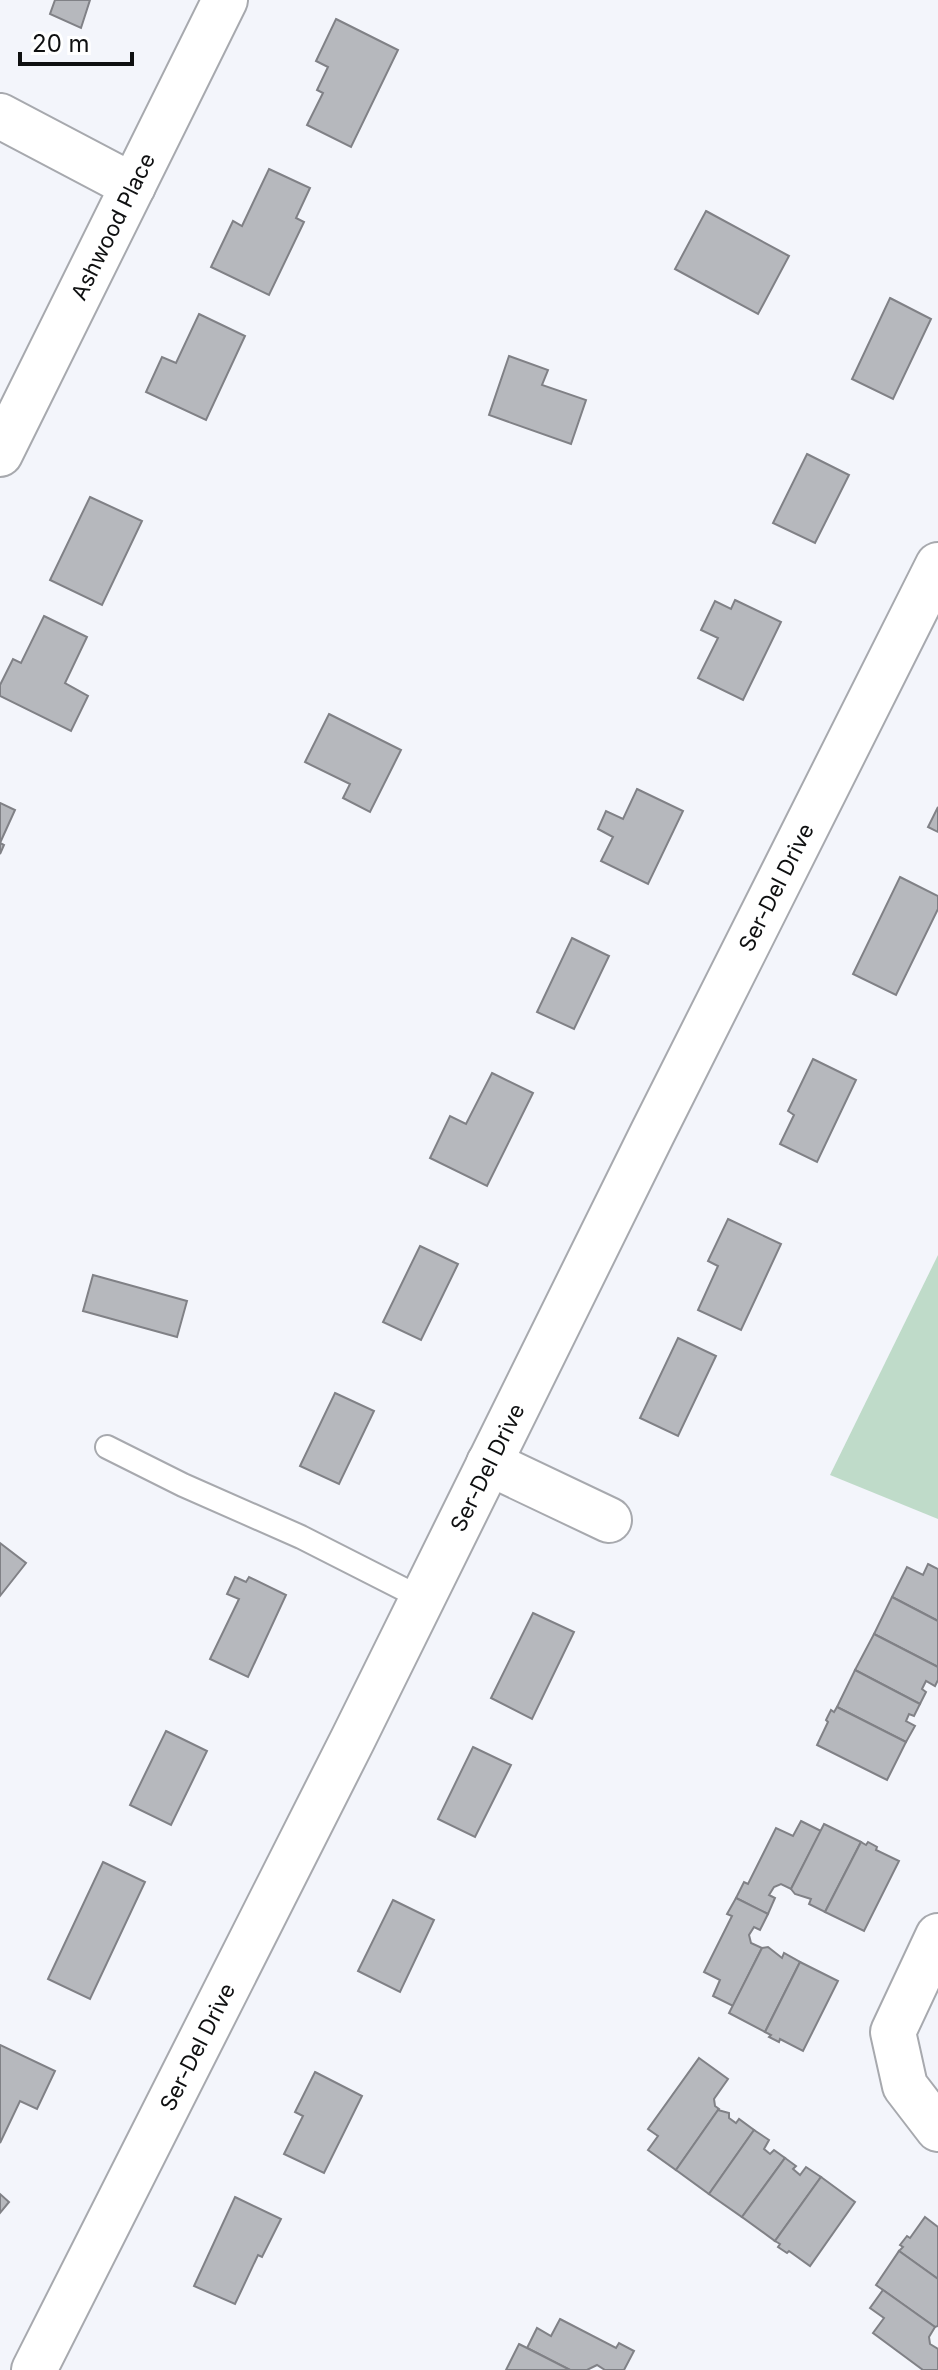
<svg xmlns="http://www.w3.org/2000/svg" width="938" height="2370" viewBox="0 0 938 2370" font-family="Inter,sans-serif">
<rect width="100%" height="100%" fill="#f3f5fb"/>
<polygon fill="#bfdbc9" points="938,1255 938,1519 830,1475"/>
<g fill="#b6b8bd" stroke="#808186" stroke-width="2">
<polygon points="55,0 90,0 81,28 50,14"/>
<polygon points="336,19 398,50 351,147 307,125 323,93 317,90 328,67 316,61"/>
<polygon points="269,169 310,188 296,218 304,222 269,295 211,267 233,221 242,226"/>
<polygon points="706,211 789,256 758,314 675,269"/>
<polygon points="890,298 931,319 893,399 852,379"/>
<polygon points="199,314 245,336 206,420 146,392 162,357 176,363"/>
<polygon points="509,356 548,370 542,385 586,400 571,444 489,415"/>
<polygon points="807,454 849,475 815,543 773,523"/>
<polygon points="90,497 142,521 102,605 50,580"/>
<polygon points="735,600 781,622 743,700 698,678 718,638 701,630 715,601 731,609"/>
<polygon points="44,616 87,637 65,683 88,696 71,731 0,696 0,685 13,659 21,663"/>
<polygon points="329,714 401,750 370,812 343,798 350,784 305,762"/>
<polygon points="637,789 683,811 648,884 601,861 613,837 598,829 606,811 623,819"/>
<polygon points="0,803 15,810 0,843 4,845 0,854"/>
<polygon points="938,807 938,832 928,827"/>
<polygon points="900,877 938,896 938,909 896,995 853,974"/>
<polygon points="572,938 609,956 574,1029 537,1012"/>
<polygon points="813,1059 856,1080 817,1162 780,1144 794,1115 788,1111"/>
<polygon points="492,1073 533,1093 487,1186 430,1158 450,1116 466,1124"/>
<polygon points="728,1219 781,1244 741,1330 698,1310 718,1266 708,1261"/>
<polygon points="420,1246 458,1264 421,1340 383,1322"/>
<polygon points="93,1275 187,1301 177,1337 83,1311"/>
<polygon points="678,1338 716,1356 678,1436 640,1418"/>
<polygon points="335,1393 374,1411 339,1484 300,1466"/>
<polygon points="0,1543 26,1563 0,1596"/>
<polygon points="928,1564 938,1569 938,1621 892,1597 907,1567 923,1575"/>
<polygon points="235,1577 246,1582 249,1577 286,1595 248,1677 210,1659 239,1599 227,1594"/>
<polygon points="892,1597 938,1621 938,1667 874,1634"/>
<polygon points="533,1613 574,1632 532,1719 491,1698"/>
<polygon points="874,1634 938,1667 938,1680 935,1686 926,1681 922,1689 926,1692 920,1704 855,1670"/>
<polygon points="855,1670 920,1704 914,1716 909,1714 906,1721 915,1726 906,1742 837,1707"/>
<polygon points="837,1707 906,1742 887,1780 817,1745 828,1722 826,1720 831,1710 834,1712"/>
<polygon points="166,1731 207,1751 171,1825 130,1805"/>
<polygon points="473,1747 511,1765 475,1837 438,1819"/>
<polygon points="801,1821 821,1831 791,1889 781,1884 774,1887 769,1895 775,1898 768,1914 736,1898 744,1882 748,1884 776,1828 793,1836"/>
<polygon points="824,1824 861,1842 825,1912 809,1904 811,1899 795,1894 791,1889"/>
<polygon points="861,1842 866,1845 868,1842 877,1847 876,1850 899,1861 864,1931 825,1912"/>
<polygon points="103,1862 145,1882 90,1999 48,1979"/>
<polygon points="736,1898 768,1914 760,1930 754,1927 749,1935 751,1943 762,1948 733,2006 713,1996 720,1980 704,1972 732,1916 727,1914"/>
<polygon points="393,1900 434,1920 400,1992 358,1971"/>
<polygon points="768,1947 782,1958 784,1953 800,1962 765,2032 729,2013 762,1948"/>
<polygon points="800,1962 838,1981 803,2051 780,2039 779,2042 769,2037 771,2035 765,2032"/>
<polygon points="0,2045 55,2071 37,2109 20,2101 0,2143"/>
<polygon points="699,2058 728,2079 714,2099 715,2106 719,2109 676,2170 648,2150 658,2136 648,2129"/>
<polygon points="315,2072 362,2096 324,2173 284,2154 303,2116 295,2112"/>
<polygon points="718,2110 729,2113 729,2118 736,2123 739,2119 754,2130 709,2194 676,2170"/>
<polygon points="754,2130 769,2140 764,2149 770,2154 774,2150 785,2158 742,2217 709,2194"/>
<polygon points="785,2158 796,2166 793,2169 800,2175 806,2167 821,2177 775,2241 742,2217"/>
<polygon points="821,2177 855,2202 810,2266 789,2251 787,2253 778,2247 780,2244 775,2241"/>
<polygon points="0,2194 9,2202 0,2213"/>
<polygon points="235,2197 281,2219 262,2257 258,2255 235,2304 194,2286"/>
<polygon points="925,2217 938,2227 938,2279 899,2251 903,2247 900,2245 907,2236 910,2238"/>
<polygon points="899,2251 938,2279 938,2326 935,2327 876,2285"/>
<polygon points="883,2290 935,2327 929,2337 930,2344 938,2349 938,2370 923,2370 873,2333 884,2318 870,2308"/>
<polygon points="560,2319 616,2348 619,2343 634,2351 624,2370 605,2370 597,2365 587,2370 570,2370 527,2348 537,2328 551,2336"/>
<polygon points="519,2344 527,2348 570,2370 506,2370"/>
</g>
<g fill="none" stroke-linecap="round" stroke-linejoin="round">
<g stroke="#a7a9ae" stroke-width="26">
<polyline id="service" points="107,1447 183,1485 301,1537 423,1599"/>
</g>
<g stroke="#a7a9ae" stroke-width="48">
<g id="minor">
<polyline points="0,116 133,186"/>
<path id="s1" d="M0,454L225,0"/>
<polyline points="489,1463 609,1520"/>
<polyline points="938,1936 893,2032 905,2086 938,2129"/>
<path id="s2" d="M34,2370L353,1739L652,1134L938,565"/>
</g>
</g>
<use href="#service" stroke="#fff" stroke-width="22"/>
<use href="#minor" stroke="#fff" stroke-width="44"/>
</g>
<g text-anchor="middle" stroke-width="8" stroke-linejoin="round" paint-order="stroke">
<g font-size="22" fill="#0f1011" stroke="#fff">
<text dy="8" stroke="none"><textPath href="#s1" startOffset="254">Ashwood Place</textPath></text>
<text dy="8" stroke="none"><textPath href="#s2" startOffset="1658">Ser-Del Drive</textPath></text>
<text dy="8" stroke="none"><textPath href="#s2" startOffset="1010">Ser-Del Drive</textPath></text>
<text dy="8" stroke="none"><textPath href="#s2" startOffset="362">Ser-Del Drive</textPath></text>
</g>
</g>
<path d="M20 52v12h112v-12" fill="none" stroke="#0f1011" stroke-width="4"/>
<text x="32" y="52" font-size="24" fill="#0f1011" stroke="#ffffff" stroke-width="6" paint-order="stroke">20 m</text>
</svg>
